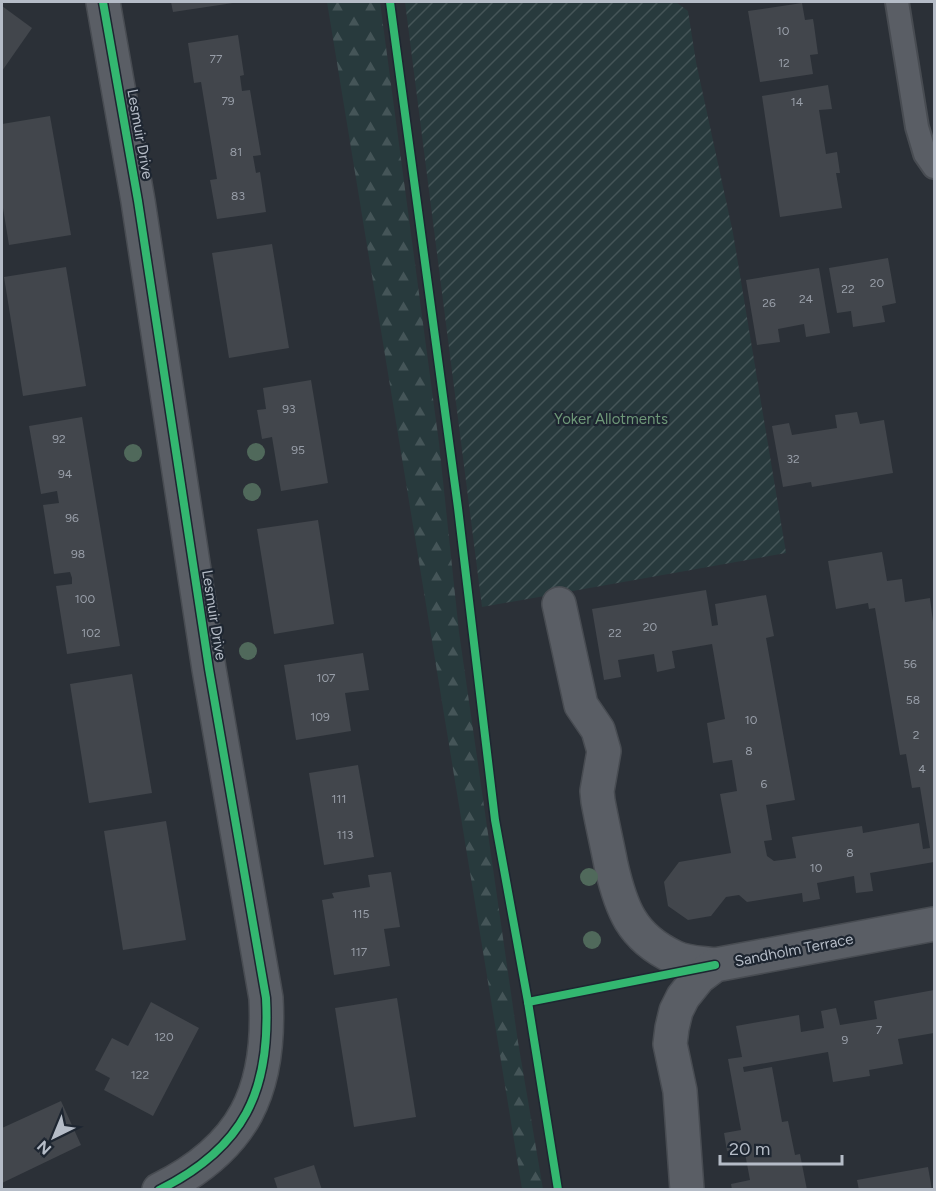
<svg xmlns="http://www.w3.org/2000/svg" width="936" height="1191" viewBox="0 0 936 1191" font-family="Figtree,sans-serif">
<defs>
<pattern id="forest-firs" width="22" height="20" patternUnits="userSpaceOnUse" patternTransform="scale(1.5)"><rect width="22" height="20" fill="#283a3d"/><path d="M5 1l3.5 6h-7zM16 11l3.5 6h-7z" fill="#455558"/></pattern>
<pattern id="garden-furrows" width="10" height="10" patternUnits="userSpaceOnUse" patternTransform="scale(1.5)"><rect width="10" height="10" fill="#283a3d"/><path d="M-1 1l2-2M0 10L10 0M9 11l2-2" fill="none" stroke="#455558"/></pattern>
</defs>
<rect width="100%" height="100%" fill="#2b3037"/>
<polygon fill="url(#forest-firs)" points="327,2 380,2 439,443 459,632 518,1042 543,1189 522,1189"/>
<polygon fill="url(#garden-furrows)" points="405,2 676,2 688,11 696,62 733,233 786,553 482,607"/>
<g fill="#42464c">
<polygon points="171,2 233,2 233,3 173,12"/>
<polygon points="802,3 805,20 813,19 814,25 818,54 810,55 813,74 760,82 748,11"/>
<polygon points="2,6 32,28 2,71"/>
<polygon points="238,35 244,75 240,76 242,91 250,90 261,155 253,156 256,173 260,172 266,212 217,219 210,180 217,179 201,82 194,83 188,43"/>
<polygon points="828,85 832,109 819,110 826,154 837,152 840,173 836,173 842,208 780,217 762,96"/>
<polygon points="50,116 71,235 9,245 2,202 2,124"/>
<polygon points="272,244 289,348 229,358 212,253"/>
<polygon points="888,258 896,303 882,306 885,322 853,327 851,311 837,313 829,268"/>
<polygon points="66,267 86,386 23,396 4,277"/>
<polygon points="819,268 830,333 806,337 804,324 778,329 780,342 757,345 746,280"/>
<polygon points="311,380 328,483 281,491 272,437 262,439 257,410 266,409 263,388"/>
<polygon points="857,412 860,424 884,420 893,473 812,487 811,482 783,487 772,426 789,423 792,435 837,428 835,415"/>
<polygon points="82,417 120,646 67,654 56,586 72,584 72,578 70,572 54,574 43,505 59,503 57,491 41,494 29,426"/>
<polygon points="318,520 334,624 274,634 257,529"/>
<polygon points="882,552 887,581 902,579 905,602 930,598 934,630 934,862 870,873 873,891 856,893 854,876 817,883 820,899 803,902 802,893 747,902 739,895 726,897 711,916 688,920 668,906 664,882 679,862 731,853 720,794 737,791 732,760 713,763 707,723 725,719 712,644 672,651 675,668 657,672 654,654 618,660 621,677 604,680 592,609 706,590 712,626 718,625 715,604 766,595 774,636 766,638 795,800 766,805 772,840 764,841 767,856 774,861 796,858 792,837 862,826 863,833 919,823 923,849 930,848 920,787 912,788 906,754 900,755 875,608 869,609 868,603 836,609 828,561"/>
<polygon points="363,653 369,690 345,693 351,731 296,740 284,665"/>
<polygon points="132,674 152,793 89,803 70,684"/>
<polygon points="358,765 374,857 324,865 309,773"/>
<polygon points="166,821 186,940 123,950 104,831"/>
<polygon points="391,872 400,927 384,929 390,966 334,975 322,900 334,898 332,893 370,887 368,875"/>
<polygon points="934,990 934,1033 898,1039 903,1064 869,1070 870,1076 833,1082 828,1052 743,1067 744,1072 772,1067 782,1122 788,1121 795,1155 800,1154 807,1190 732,1190 731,1184 750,1180 744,1148 727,1151 724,1133 741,1130 728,1059 742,1057 736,1026 799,1015 801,1032 824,1028 821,1011 836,1008 840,1025 877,1019 874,1001"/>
<polygon points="397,998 416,1117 354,1127 335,1008"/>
<polygon points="151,1002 199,1028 153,1116 104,1090 110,1078 95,1070 112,1038 128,1046"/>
<polygon points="61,1101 81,1145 2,1183 2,1128"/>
<polygon points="314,1165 322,1190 278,1190 274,1178"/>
<polygon points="928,1167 932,1190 859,1190 857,1180"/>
</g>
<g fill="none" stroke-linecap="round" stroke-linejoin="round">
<g stroke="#484c52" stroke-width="26">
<polyline id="lane" points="897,2 917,127 925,154 934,167"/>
</g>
<g stroke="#484c52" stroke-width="36">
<g id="street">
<path d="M103,2L138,201L209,669L266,998C271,1091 244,1148 159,1190"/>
<path d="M559,604L581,705L598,730L604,751L597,791L598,801C602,823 607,844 611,865C621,908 631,937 674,957C686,963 701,963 715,965"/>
<polyline points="687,1190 680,1091 670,1044 672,1028 676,1011 683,997 699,977 715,965 934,924"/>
</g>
</g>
<use href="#lane" stroke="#5a5e65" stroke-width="22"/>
<use href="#street" stroke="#5a5e65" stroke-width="33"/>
<g stroke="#1e2631" stroke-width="11">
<g id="cycleway">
<path d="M103,2L138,201L209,669L266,998C271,1091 244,1148 159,1190"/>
<polyline points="390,2 458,508 495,820 528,1002 558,1190"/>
<polyline points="528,1002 715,965"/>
</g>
</g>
<use href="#cycleway" stroke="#33b770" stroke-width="8"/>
</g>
<g fill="#50695b">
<circle cx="256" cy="452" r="9"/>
<circle cx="133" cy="453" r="9"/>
<circle cx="252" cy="492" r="9"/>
<circle cx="248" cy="651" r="9"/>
<circle cx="589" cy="877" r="9"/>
<circle cx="592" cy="940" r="9"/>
</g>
<g text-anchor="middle" stroke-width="4.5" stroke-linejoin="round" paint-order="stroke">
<g font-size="12" fill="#989ea8">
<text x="783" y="35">10</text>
<text x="216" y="63">77</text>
<text x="784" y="67">12</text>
<text x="228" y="105">79</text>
<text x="797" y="106">14</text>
<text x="236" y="156">81</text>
<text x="238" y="200">83</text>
<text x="877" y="287">20</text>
<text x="848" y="293">22</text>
<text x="806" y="303">24</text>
<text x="769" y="307">26</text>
<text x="289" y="413">93</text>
<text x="59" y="443">92</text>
<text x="298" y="454">95</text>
<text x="793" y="463">32</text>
<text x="65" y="478">94</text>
<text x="72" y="522">96</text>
<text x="78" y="558">98</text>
<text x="85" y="603">100</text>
<text x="650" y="631">20</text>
<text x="91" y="637">102</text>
<text x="615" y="637">22</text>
<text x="910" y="668">56</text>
<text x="326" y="682">107</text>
<text x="913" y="704">58</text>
<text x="320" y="721">109</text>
<text x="751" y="724">10</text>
<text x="916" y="739">2</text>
<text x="749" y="755">8</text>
<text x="922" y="773">4</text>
<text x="764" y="788">6</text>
<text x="339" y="803">111</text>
<text x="345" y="839">113</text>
<text x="850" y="857">8</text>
<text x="816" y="872">10</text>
<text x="361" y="918">115</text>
<text x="359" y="956">117</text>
<text x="879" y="1034">7</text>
<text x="164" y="1041">120</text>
<text x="845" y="1044">9</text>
<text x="140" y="1079">122</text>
</g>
<g font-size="15" fill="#b5bcc7" stroke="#1e2631">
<text transform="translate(140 134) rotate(80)" y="5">Lesmuir Drive</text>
<text transform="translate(214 615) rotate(81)" y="5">Lesmuir Drive</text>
<text transform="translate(794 950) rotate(-11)" y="5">Sandholm Terrace</text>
</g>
<g font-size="15" fill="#6e9778" stroke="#1e2631">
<text x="611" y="424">Yoker Allotments</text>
</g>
</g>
<rect width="936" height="1191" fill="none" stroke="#b5bcc7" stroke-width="6"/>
<g transform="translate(54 1137) rotate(223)" stroke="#1e2631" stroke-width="4.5" paint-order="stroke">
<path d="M0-4.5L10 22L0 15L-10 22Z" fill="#b5bcc7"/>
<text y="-9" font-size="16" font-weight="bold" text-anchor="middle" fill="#b5bcc7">N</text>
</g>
<path d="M720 1155v9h122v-9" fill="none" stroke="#b5bcc7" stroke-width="3"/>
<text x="729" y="1155" font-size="18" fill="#b5bcc7" stroke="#1e2631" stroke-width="4.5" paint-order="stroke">20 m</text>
</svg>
